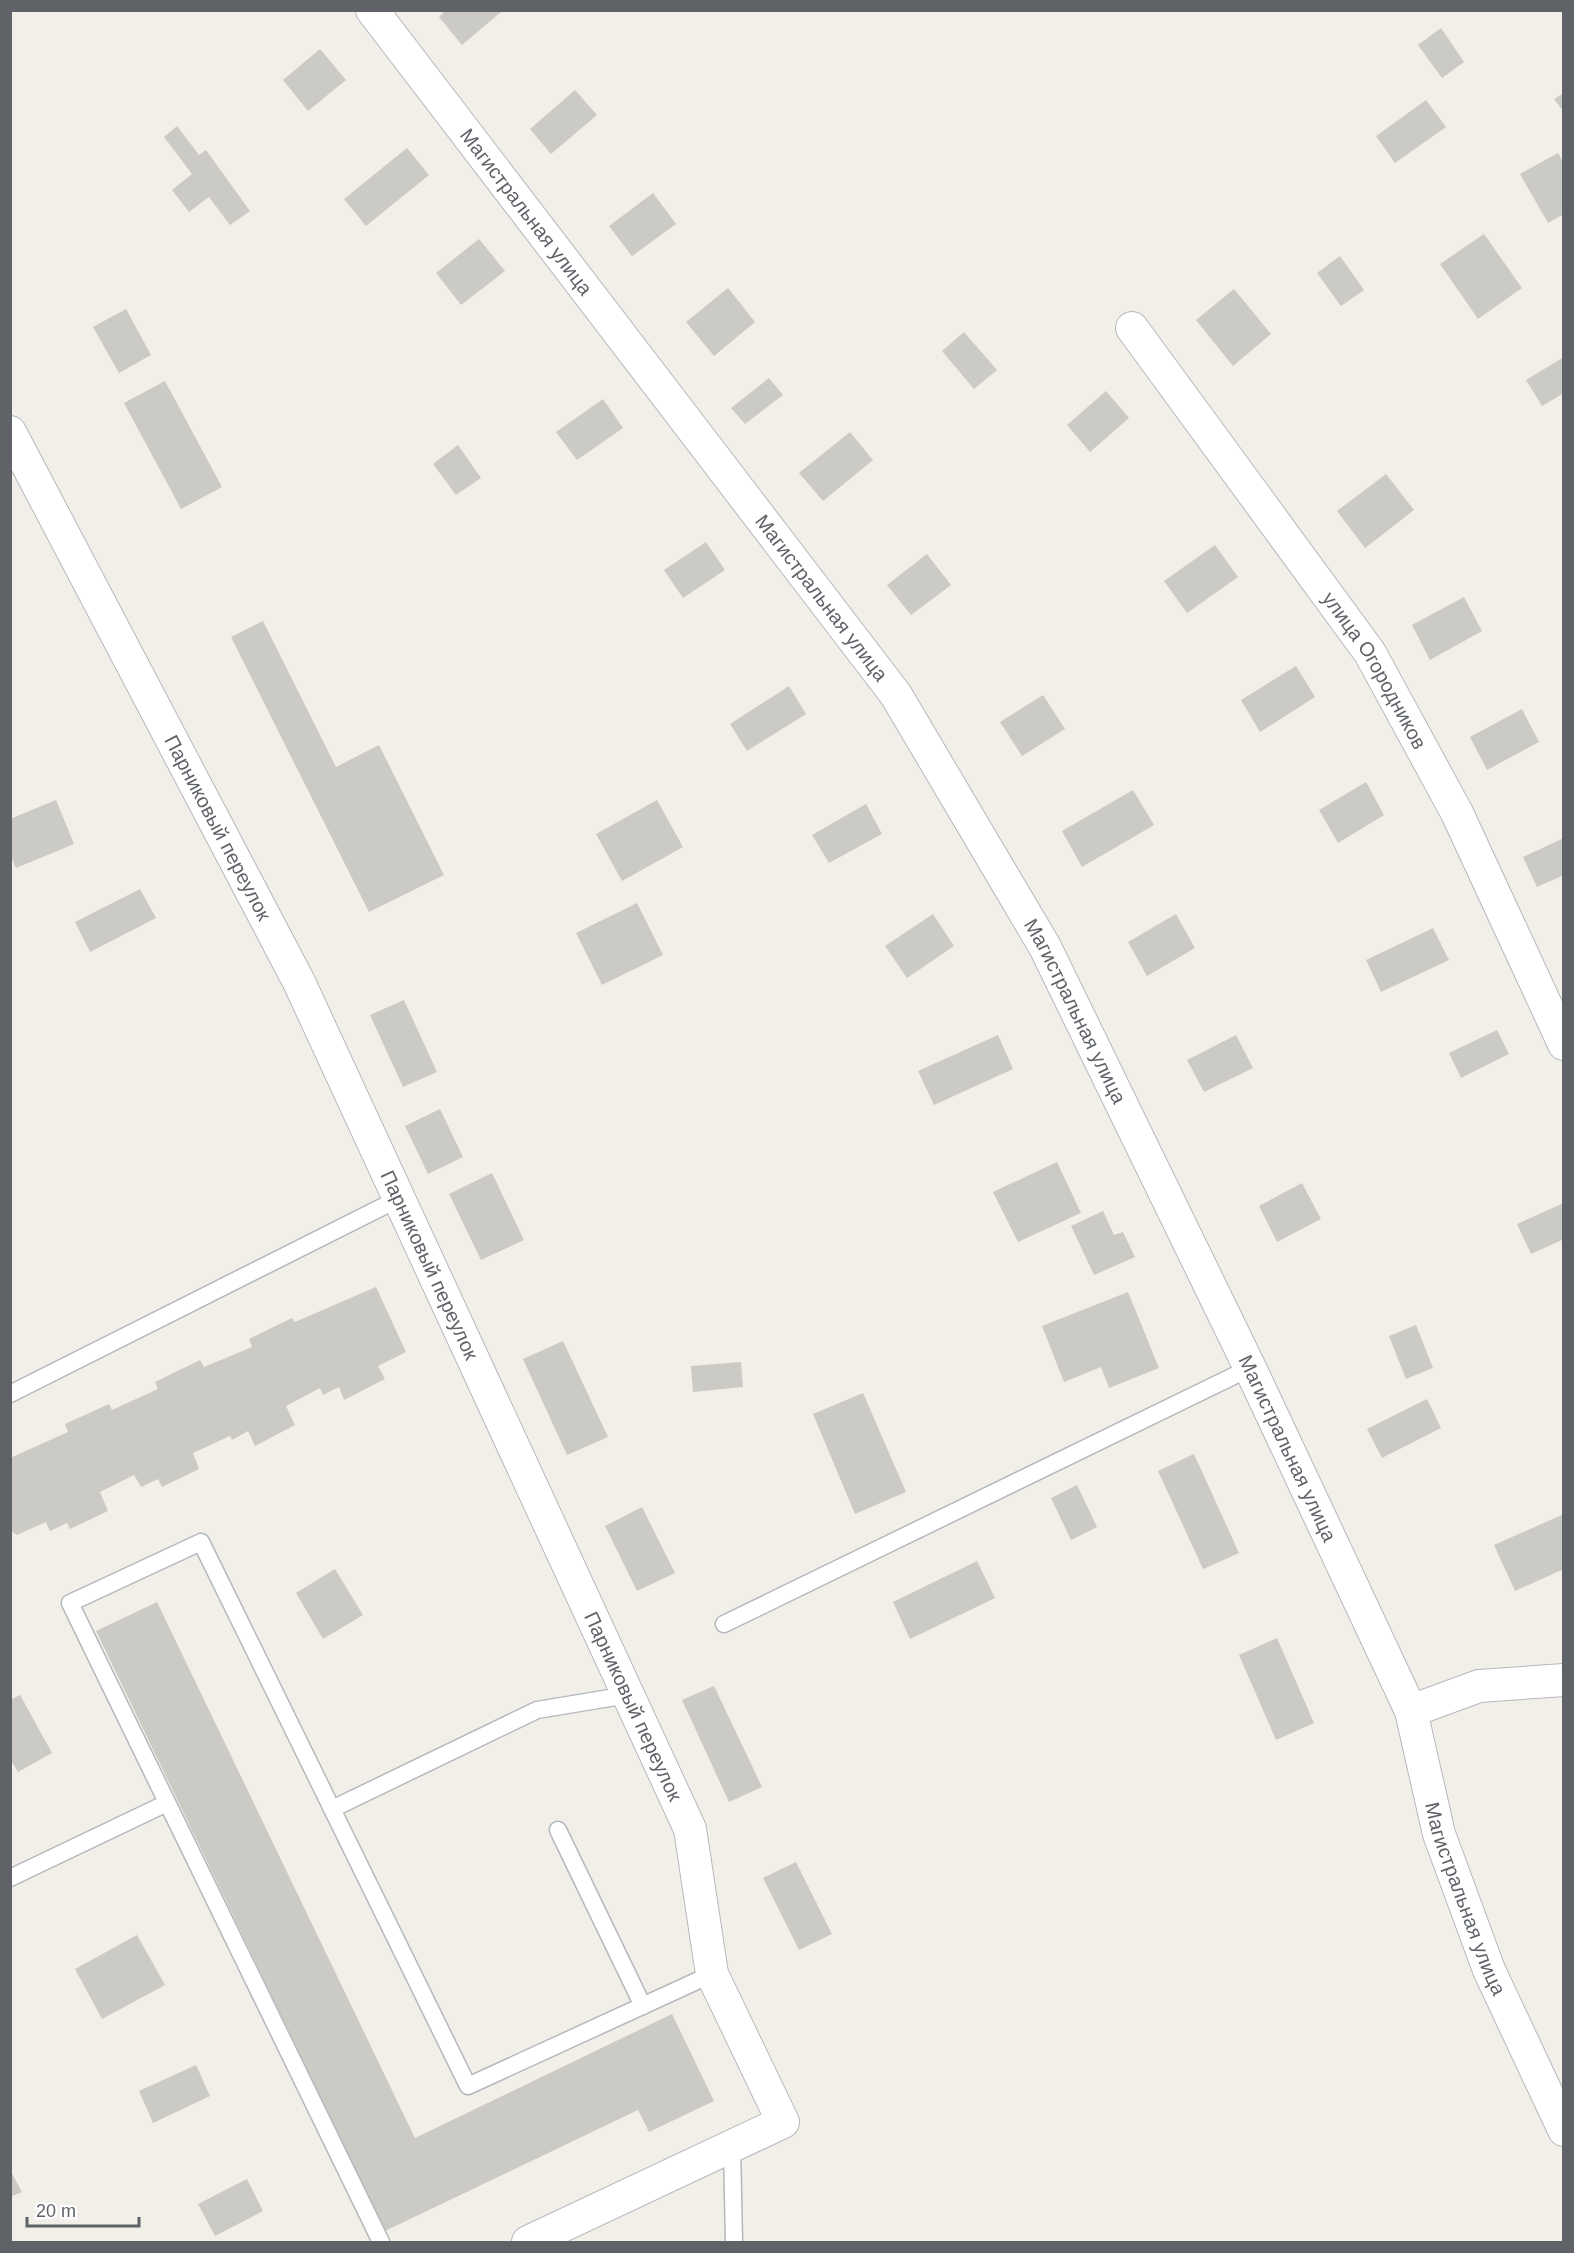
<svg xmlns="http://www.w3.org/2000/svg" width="1574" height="2253" viewBox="0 0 1574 2253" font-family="Helvetica,sans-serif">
<rect width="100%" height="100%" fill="#f1efe8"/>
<g fill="#cccac5">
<polygon points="446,10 500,10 501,12 462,45 439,17"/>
<polygon points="1441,28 1464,62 1442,78 1418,45"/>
<polygon points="320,49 346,80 308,111 283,80"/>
<polygon points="575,90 597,115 551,154 530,129"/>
<polygon points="1564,93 1564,112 1554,99"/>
<polygon points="1426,100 1446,127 1395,163 1376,136"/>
<polygon points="177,126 199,155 206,150 250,211 230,225 209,197 189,212 172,190 192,174 164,137"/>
<polygon points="407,148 429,175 366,226 344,199"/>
<polygon points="1558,153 1564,164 1564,214 1548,223 1520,174"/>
<polygon points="653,193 676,224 632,256 609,226"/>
<polygon points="1484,234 1522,288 1478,319 1440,264"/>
<polygon points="479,239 505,271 461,305 436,273"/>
<polygon points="1340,256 1364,290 1341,306 1317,273"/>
<polygon points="728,288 755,322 714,356 686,322"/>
<polygon points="1234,289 1271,334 1233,366 1196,320"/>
<polygon points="126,309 151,355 119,373 93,327"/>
<polygon points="964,332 997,370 974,389 942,351"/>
<polygon points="1564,357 1564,393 1542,406 1526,380"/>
<polygon points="769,378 783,395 745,424 731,408"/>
<polygon points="165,381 222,487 181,509 124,403"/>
<polygon points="1106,391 1129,418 1090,452 1067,425"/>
<polygon points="603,399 623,428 577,460 556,432"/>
<polygon points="850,432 873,460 823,501 799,473"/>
<polygon points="458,445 481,478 456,495 433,464"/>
<polygon points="1386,474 1414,510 1365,548 1337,511"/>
<polygon points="706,542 725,570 683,598 664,570"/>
<polygon points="1215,545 1238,577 1187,613 1164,581"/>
<polygon points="927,554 951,585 911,615 887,585"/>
<polygon points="1464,597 1482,631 1430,660 1412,625"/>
<polygon points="263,621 336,767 379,745 444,875 369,912 231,637"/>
<polygon points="1296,666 1315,697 1260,732 1241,700"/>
<polygon points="789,686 806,714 747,751 730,724"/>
<polygon points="1043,695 1065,729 1022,756 1000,722"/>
<polygon points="1522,709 1539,742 1487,770 1470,737"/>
<polygon points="1366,782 1384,815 1338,843 1319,810"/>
<polygon points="1133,790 1154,825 1082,867 1062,831"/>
<polygon points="56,800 74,844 16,868 10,854 10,819"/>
<polygon points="657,800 683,847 622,881 596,834"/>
<polygon points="866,804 882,834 829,863 812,835"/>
<polygon points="1564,838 1564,875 1537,887 1523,857"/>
<polygon points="140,889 156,918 90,952 75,922"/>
<polygon points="637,903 663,955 602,985 576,933"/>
<polygon points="933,914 954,946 907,978 885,946"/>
<polygon points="1176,914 1195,948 1147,976 1128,942"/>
<polygon points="1433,928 1449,960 1381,992 1366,960"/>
<polygon points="404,1000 437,1072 403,1087 370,1015"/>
<polygon points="1497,1030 1509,1054 1461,1078 1449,1053"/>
<polygon points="998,1035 1013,1069 934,1105 918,1071"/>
<polygon points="1236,1035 1253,1068 1204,1092 1187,1060"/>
<polygon points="440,1109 463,1157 428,1174 405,1126"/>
<polygon points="1057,1162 1081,1213 1018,1242 993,1192"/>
<polygon points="492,1173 524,1240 481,1260 449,1194"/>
<polygon points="1302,1183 1321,1219 1277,1242 1259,1206"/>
<polygon points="1564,1203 1564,1239 1531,1254 1517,1224"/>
<polygon points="1103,1211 1114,1235 1123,1232 1135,1257 1094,1275 1071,1226"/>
<polygon points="376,1287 406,1352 378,1366 385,1379 344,1400 339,1387 323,1395 320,1388 286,1406 295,1425 255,1446 248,1431 232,1440 230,1436 193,1453 199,1469 162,1487 158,1479 141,1487 134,1475 100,1492 108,1511 70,1529 67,1523 50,1531 46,1522 17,1535 10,1530 10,1458 68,1432 65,1424 109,1404 112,1410 158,1389 155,1382 200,1360 204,1367 252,1347 249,1339 292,1318 295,1322"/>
<polygon points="1128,1292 1159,1368 1109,1388 1101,1367 1064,1382 1042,1326"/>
<polygon points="1416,1325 1433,1368 1406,1379 1389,1336"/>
<polygon points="563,1341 608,1437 567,1455 523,1359"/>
<polygon points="741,1362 743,1387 693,1392 691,1366"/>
<polygon points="863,1393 906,1492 855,1514 813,1414"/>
<polygon points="1427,1399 1441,1428 1382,1458 1367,1429"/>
<polygon points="1194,1454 1239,1553 1203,1569 1158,1471"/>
<polygon points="1077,1485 1097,1527 1071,1540 1051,1498"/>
<polygon points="642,1507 675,1573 637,1591 605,1526"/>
<polygon points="1564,1514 1564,1569 1515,1591 1494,1545"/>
<polygon points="977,1561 995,1598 910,1639 893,1602"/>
<polygon points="335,1569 363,1615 323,1639 296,1593"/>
<polygon points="157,1602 415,2138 672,2014 714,2101 649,2132 638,2110 385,2231 96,1631"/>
<polygon points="1277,1638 1314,1723 1276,1740 1239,1655"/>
<polygon points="714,1686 762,1787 729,1802 682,1700"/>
<polygon points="20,1695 52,1753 18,1772 10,1759 10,1700"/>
<polygon points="796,1862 832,1934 799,1950 763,1878"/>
<polygon points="137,1935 165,1985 102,2019 75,1969"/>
<polygon points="196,2065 210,2096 153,2123 139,2091"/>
<polygon points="10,2170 22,2192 10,2197"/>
<polygon points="247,2179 263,2211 215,2236 198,2204"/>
</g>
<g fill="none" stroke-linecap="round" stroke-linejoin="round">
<g stroke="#b5b8bc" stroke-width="19">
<g id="lane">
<polyline points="10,1394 400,1198"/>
<polyline points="724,1624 1250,1368"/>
<polyline points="332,1809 537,1710 628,1695"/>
<polyline points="558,1830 643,2006"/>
<polyline points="10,1878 167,1803"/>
<polyline points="732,2147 734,2242"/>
<polyline points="381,2242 70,1603 201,1542 468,2086 712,1974"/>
</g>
</g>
<g stroke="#b5b8bc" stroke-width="34">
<g id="street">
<path id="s1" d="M372,10L896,695L1045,947L1250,1368L1411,1711L1439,1834L1489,1970L1564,2130"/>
<path id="s2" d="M1132,328L1370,653L1457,813L1564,1044"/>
<path id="s3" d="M10,432L299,982L690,1829L712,1974L783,2122L528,2242"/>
<polyline points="1411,1711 1479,1686 1564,1680"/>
</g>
</g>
<use href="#lane" stroke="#fff" stroke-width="16"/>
<use href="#street" stroke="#fff" stroke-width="32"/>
</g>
<g text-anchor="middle" stroke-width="6" stroke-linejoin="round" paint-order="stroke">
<g font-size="20" fill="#5f6368" stroke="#fff">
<text dy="7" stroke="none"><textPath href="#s1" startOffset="254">Магистральная улица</textPath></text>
<text dy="7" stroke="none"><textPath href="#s1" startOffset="740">Магистральная улица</textPath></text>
<text dy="7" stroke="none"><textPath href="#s2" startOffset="420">улица Огородников</textPath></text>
<text dy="7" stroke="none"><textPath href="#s3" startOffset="447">Парниковый переулок</textPath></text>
<text dy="7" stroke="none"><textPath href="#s1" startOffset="1226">Магистральная улица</textPath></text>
<text dy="7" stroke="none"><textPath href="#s3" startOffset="933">Парниковый переулок</textPath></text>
<text dy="7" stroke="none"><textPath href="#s1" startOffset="1712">Магистральная улица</textPath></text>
<text dy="7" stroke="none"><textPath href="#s3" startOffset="1419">Парниковый переулок</textPath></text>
<text dy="7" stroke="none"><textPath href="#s1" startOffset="2198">Магистральная улица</textPath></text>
</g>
</g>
<rect width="1574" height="2253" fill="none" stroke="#5f6368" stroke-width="24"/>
<path d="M27 2217v9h112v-9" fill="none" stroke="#5f6368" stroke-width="3"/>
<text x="36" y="2217" font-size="18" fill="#5f6368" stroke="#ffffff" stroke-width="4.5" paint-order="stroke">20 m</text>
</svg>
